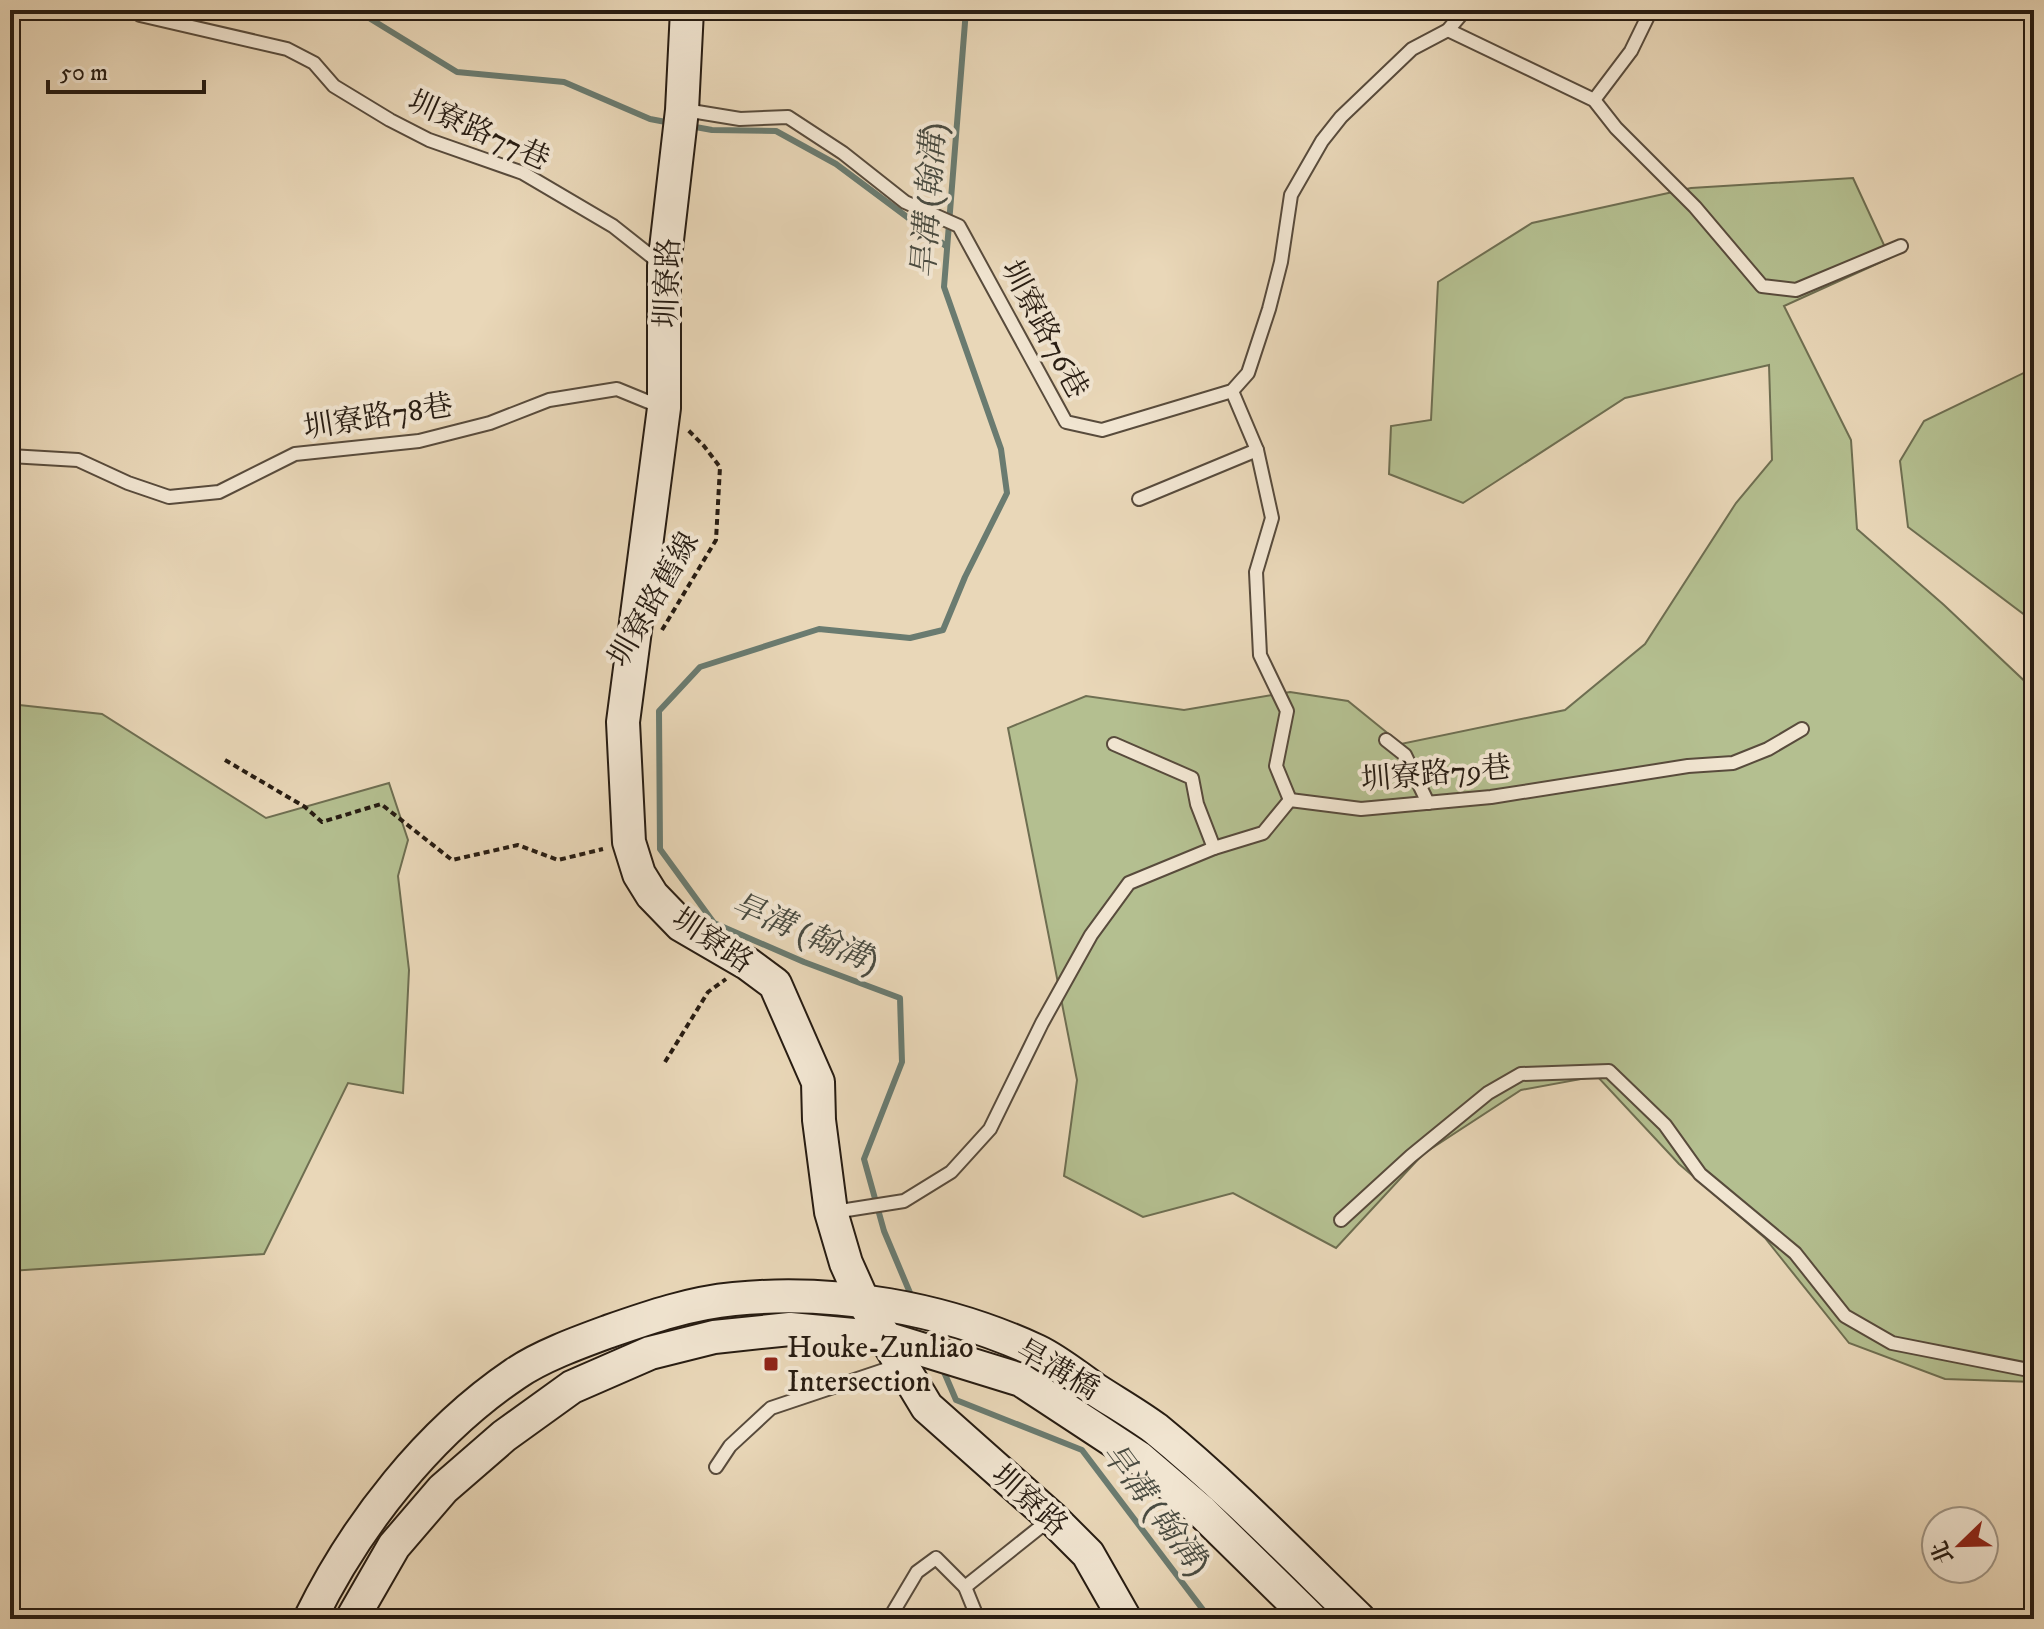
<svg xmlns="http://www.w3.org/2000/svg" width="2044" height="1629" viewBox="0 0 2044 1629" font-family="'IM FELL DW Pica','Noto Serif TC',serif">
<rect width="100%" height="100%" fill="#e9d7b8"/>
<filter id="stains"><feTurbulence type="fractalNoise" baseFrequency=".0025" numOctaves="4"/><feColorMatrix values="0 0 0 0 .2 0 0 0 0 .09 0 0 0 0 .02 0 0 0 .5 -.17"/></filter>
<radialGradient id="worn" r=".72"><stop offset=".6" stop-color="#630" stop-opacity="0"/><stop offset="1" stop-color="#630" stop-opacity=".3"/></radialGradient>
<g fill="#b4bf90" stroke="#6e6e51" stroke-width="2">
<polygon points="1853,178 1890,258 1784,306 1851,440 1857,529 1944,605 2034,690 2034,1382 1945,1379 1849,1343 1765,1238 1679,1164 1597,1076 1521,1090 1423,1154 1336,1248 1233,1193 1143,1217 1064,1176 1077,1080 1008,728 1086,696 1184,710 1290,692 1348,701 1401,744 1565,710 1645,644 1736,503 1772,460 1769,365 1625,398 1463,503 1389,474 1391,426 1431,420 1438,282 1532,223 1691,188"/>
<polygon points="2034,368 2034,622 1908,527 1900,461 1924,421"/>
<polygon points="10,704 102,714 266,818 389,783 408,840 398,876 409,970 403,1093 348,1083 264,1254 10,1271"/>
</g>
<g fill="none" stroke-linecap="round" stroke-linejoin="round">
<g stroke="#6a7b70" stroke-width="6">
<polyline points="356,10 457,72 564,82 650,119 671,123"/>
<polyline points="690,126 712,130 776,131 836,164 946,246"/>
<polyline points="913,1300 884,1231 864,1159 902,1062 900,998 804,962 714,923 660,849 659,711 700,667 819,629 910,638 943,630 965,577 1007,493 1001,449 944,287 966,10"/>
<polyline points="941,1365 956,1400 1082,1450 1210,1619"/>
</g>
<g stroke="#584b3c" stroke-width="16">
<g id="lane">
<polyline points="135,10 140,15 287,49 314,63 334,86 390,120 429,140 523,173 613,226 661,264"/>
<polyline points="1448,30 1594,100 1616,128 1695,207 1762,286 1796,290 1901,246"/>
<polyline points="1594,100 1631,51 1651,10"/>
<polyline points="685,110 740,119 788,117 843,153 905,202 959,226 1066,422 1102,430 1232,391 1248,373 1269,309 1281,262 1291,195 1322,141 1341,117 1412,49 1448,30 1465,10"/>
<polyline points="1232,391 1257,450 1272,518 1256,572 1260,655 1287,711 1276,766 1290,800"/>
<polyline points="10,456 78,460 128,483 169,497 219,492 295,454 419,441 490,423 549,400 617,389 661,407"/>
<polyline points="1139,499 1257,450"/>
<polyline points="1386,740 1405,755 1428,803"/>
<polyline points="1114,744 1192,778 1197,804 1214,848"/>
<polyline points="834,1212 904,1201 951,1172 990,1129 1042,1023 1091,935 1129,883 1214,848 1263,833 1290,800 1361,809 1491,797 1688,766 1733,763 1768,749 1802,729"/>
<polyline points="1341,1220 1411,1156 1488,1093 1521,1074 1609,1071 1665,1125 1700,1174 1795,1253 1845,1316 1892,1343 2034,1371"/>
<polyline points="716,1467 730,1446 771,1408 899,1365"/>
<polyline points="965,1587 978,1619"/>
<polyline points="889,1619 917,1572 936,1558 965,1587 1049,1520"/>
</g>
</g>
<g stroke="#271c12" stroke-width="36">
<g id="secondary">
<polyline points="687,10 682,110 664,266 664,408 623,722 629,842 639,874 652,895 681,925 748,964 775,984 818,1082 819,1120 831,1212 846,1263 863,1301 927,1407 1052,1518 1088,1554 1125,1619"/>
<path d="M310,1619C356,1525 428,1433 515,1374C541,1356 580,1342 610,1331C650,1317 691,1303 734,1299C836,1289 944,1308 1037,1351C1058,1361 1077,1377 1096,1390C1116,1403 1137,1415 1156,1429C1227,1487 1293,1555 1359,1619"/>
<polyline points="352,1619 394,1546 443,1489 504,1436 572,1387 650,1353 714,1337 790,1329 885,1338 1021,1380 1138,1457 1201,1511 1311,1619"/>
</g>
</g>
<g stroke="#271c12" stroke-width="4" stroke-dasharray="6 4" stroke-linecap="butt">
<polyline points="662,630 716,540 720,467 704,446 688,430"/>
<polyline points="225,760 305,807 322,822 381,804 452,860 518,845 558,860 603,849"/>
<polyline points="665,1062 708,992 726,979"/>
</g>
<use href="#lane" stroke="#f1e5d1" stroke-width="12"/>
<use href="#secondary" stroke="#f1e5d1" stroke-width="32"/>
</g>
<rect fill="#8f2418" stroke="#f1e5d1" stroke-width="3" x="763" y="1356" width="16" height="16" rx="4"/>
<g text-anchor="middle" stroke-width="8" stroke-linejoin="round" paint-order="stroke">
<g font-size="30" fill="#271c12" stroke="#f1e5d1">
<text transform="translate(479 130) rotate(24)" y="10">圳寮路77巷</text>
<text transform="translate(667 283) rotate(-88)" y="10">圳寮路</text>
<text transform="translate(1045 329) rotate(62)" y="10">圳寮路76巷</text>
<text transform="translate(378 416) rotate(-9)" y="10">圳寮路78巷</text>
<text transform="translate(653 599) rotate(-60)" y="10">圳寮路舊線</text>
<text transform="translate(1436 773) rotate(-5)" y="10">圳寮路79巷</text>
<text transform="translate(713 940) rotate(34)" y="10">圳寮路</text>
<text transform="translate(1058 1369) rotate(30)" y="10">旱溝橋</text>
<text transform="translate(1030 1500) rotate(42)" y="10">圳寮路</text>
</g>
<g font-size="30" fill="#271c12" stroke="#f1e5d1" text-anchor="start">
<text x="787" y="1357">Houke-Zunliao<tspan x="787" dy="34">Intersection</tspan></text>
</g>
<g font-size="32" font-style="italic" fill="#494b41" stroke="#f1e5d1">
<text transform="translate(928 201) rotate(-86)" y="11">旱溝 (翰溝)</text>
<text transform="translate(805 932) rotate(23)" y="11">旱溝 (翰溝)</text>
<text transform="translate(1156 1508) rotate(53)" y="11">旱溝 (翰溝)</text>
</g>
</g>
<rect width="2044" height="1629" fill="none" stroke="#e9d7b8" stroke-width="40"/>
<rect x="12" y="12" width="2020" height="1605" fill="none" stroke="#271c12" stroke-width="4"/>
<rect x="20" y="20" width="2004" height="1589" fill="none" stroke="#271c12" stroke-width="2"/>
<g transform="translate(1960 1545) rotate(247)"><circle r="38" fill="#f1e5d1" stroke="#a09585" stroke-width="2"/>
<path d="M0-6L14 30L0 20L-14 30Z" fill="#8f2418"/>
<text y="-12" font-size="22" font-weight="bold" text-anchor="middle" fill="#271c12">北</text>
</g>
<path d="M48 80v12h156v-12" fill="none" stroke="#271c12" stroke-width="4"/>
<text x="60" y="80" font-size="24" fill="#271c12" stroke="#f1e5d1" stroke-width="6" paint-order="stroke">50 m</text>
<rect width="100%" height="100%" filter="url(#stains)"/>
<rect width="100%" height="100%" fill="url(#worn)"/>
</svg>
